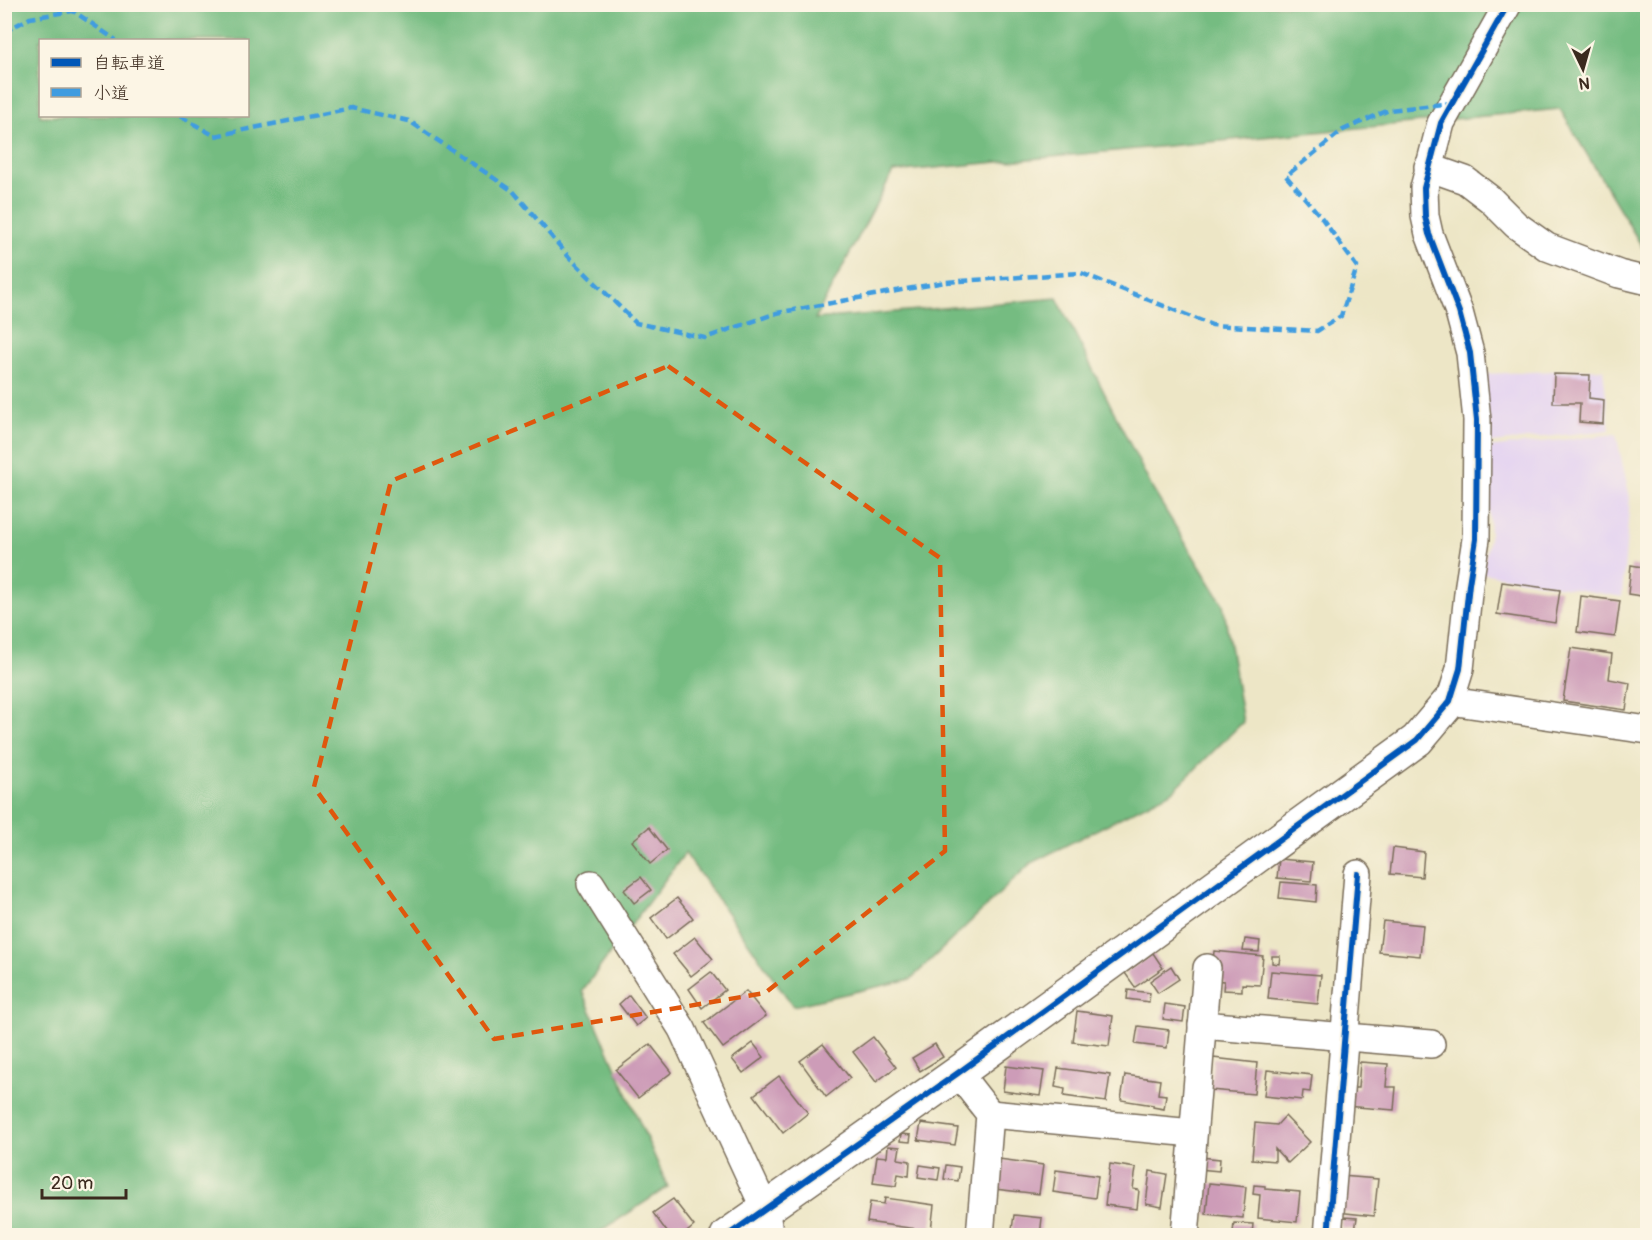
<svg xmlns="http://www.w3.org/2000/svg" width="1652" height="1240" viewBox="0 0 1652 1240" font-family="Pangolin,'Klee One',sans-serif">
<rect width="100%" height="100%" fill="#fcf5e5"/>
<filter id="ink" filterUnits="userSpaceOnUse"><feTurbulence type="fractalNoise" baseFrequency=".0167" numOctaves="2"/><feDisplacementMap in="SourceGraphic" scale="12" xChannelSelector="R" yChannelSelector="G"/><feConvolveMatrix kernelMatrix="1 2 1 2 8 2 1 2 1" color-interpolation-filters="sRGB"/></filter>
<filter id="wash" filterUnits="userSpaceOnUse"><feTurbulence type="fractalNoise" baseFrequency=".008" numOctaves="4" result="noise"/><feDisplacementMap in="SourceGraphic" scale="24" xChannelSelector="R" yChannelSelector="G"/><feGaussianBlur stdDeviation="1.35" result="paint"/><feColorMatrix in="noise" values="0 0 0 0 0 0 0 0 0 0 0 0 0 0 0 0 0 1.4 0 .05"/><feComposite in="paint" operator="in"/></filter>
<g filter="url(#wash)">
<rect width="100%" height="100%" fill="#ede6c6"/>
<g fill="#e4d3f1">
<polygon points="1603,369 1610,430 1483,444 1481,374"/>
<polygon points="1616,434 1630,498 1622,597 1482,573 1490,533 1486,448"/>
</g>
<path fill="#74bc81" stroke="#587350" stroke-width="1.5" fill-rule="evenodd" d="M5,5H1647V255L1560,109L893,172L815,319L1057,298L1153,490L1223,604L1243,722L1173,791L1031,863L911,979L793,1006L685,853L582,991L668,1187L595,1235L5,1236ZM40,40H248V116H40Z"/>
<g id="blocks">
<g fill="#cd9cb8">
<polygon points="1554,374 1590,375 1589,398 1604,400 1603,424 1579,422 1580,403 1553,403"/>
<polygon points="1631,565 1648,568 1648,597 1628,594"/>
<polygon points="1502,582 1560,590 1555,623 1497,614"/>
<polygon points="1581,596 1620,601 1615,637 1577,632"/>
<polygon points="1571,648 1612,654 1609,679 1630,683 1626,710 1563,701"/>
<polygon points="649,827 667,850 650,864 632,841"/>
<polygon points="1393,848 1424,852 1422,877 1390,874"/>
<polygon points="1279,859 1313,862 1311,881 1277,878"/>
<polygon points="641,877 651,890 634,903 624,890"/>
<polygon points="1281,882 1317,885 1316,902 1279,898"/>
<polygon points="677,898 693,918 666,939 651,918"/>
<polygon points="1383,921 1423,925 1420,956 1379,952"/>
<polygon points="695,937 713,959 691,976 673,954"/>
<polygon points="1245,939 1260,941 1259,952 1243,951"/>
<polygon points="1214,951 1263,956 1260,985 1242,984 1242,991 1223,990 1224,981 1211,980"/>
<polygon points="1153,953 1163,968 1135,987 1125,973"/>
<polygon points="1272,956 1280,956 1279,964 1272,963"/>
<polygon points="1171,966 1179,979 1158,993 1150,981"/>
<polygon points="1271,971 1321,975 1318,1004 1268,999"/>
<polygon points="711,972 725,990 702,1008 689,989"/>
<polygon points="1128,990 1150,993 1149,1002 1127,999"/>
<polygon points="746,991 766,1016 723,1048 704,1023"/>
<polygon points="629,995 646,1018 636,1026 619,1004"/>
<polygon points="1165,1004 1185,1007 1183,1022 1163,1019"/>
<polygon points="1077,1011 1113,1016 1109,1046 1073,1042"/>
<polygon points="1138,1026 1169,1030 1167,1048 1135,1044"/>
<polygon points="873,1037 896,1067 876,1082 853,1052"/>
<polygon points="753,1043 764,1057 743,1073 732,1059"/>
<polygon points="650,1044 672,1072 638,1098 616,1070"/>
<polygon points="823,1044 850,1078 826,1097 800,1061"/>
<polygon points="935,1044 943,1057 920,1071 912,1058"/>
<polygon points="1213,1058 1257,1063 1254,1094 1210,1090"/>
<polygon points="1360,1062 1388,1064 1386,1087 1396,1087 1394,1110 1345,1106 1347,1088 1358,1088"/>
<polygon points="1006,1066 1044,1071 1040,1096 1003,1091"/>
<polygon points="1058,1068 1110,1075 1106,1102 1064,1096 1065,1089 1055,1087"/>
<polygon points="1267,1070 1312,1075 1310,1092 1303,1091 1302,1100 1264,1096"/>
<polygon points="1125,1075 1160,1080 1158,1094 1166,1095 1164,1109 1153,1107 1153,1105 1121,1100"/>
<polygon points="779,1076 808,1113 783,1133 754,1095"/>
<polygon points="1285,1116 1310,1142 1288,1163 1275,1149 1275,1161 1252,1159 1255,1123 1277,1125"/>
<polygon points="921,1123 958,1128 955,1145 918,1140"/>
<polygon points="901,1134 911,1135 910,1142 900,1141"/>
<polygon points="888,1146 900,1147 898,1159 910,1161 909,1176 898,1174 896,1186 873,1183 877,1156 887,1157"/>
<polygon points="1200,1157 1220,1159 1219,1171 1199,1169"/>
<polygon points="999,1159 1043,1165 1039,1194 995,1189"/>
<polygon points="1110,1164 1136,1168 1133,1189 1139,1190 1137,1209 1105,1205"/>
<polygon points="920,1165 940,1168 938,1180 918,1177"/>
<polygon points="946,1165 960,1167 958,1181 944,1179"/>
<polygon points="1056,1170 1098,1176 1095,1198 1053,1192"/>
<polygon points="1150,1171 1167,1174 1162,1207 1146,1204"/>
<polygon points="1341,1176 1378,1179 1374,1216 1337,1212"/>
<polygon points="1209,1183 1246,1187 1243,1218 1206,1214"/>
<polygon points="1254,1185 1265,1186 1265,1189 1300,1192 1297,1222 1258,1218 1260,1195 1253,1194"/>
<polygon points="885,1198 934,1205 931,1231 867,1222 870,1202 884,1204"/>
<polygon points="673,1199 694,1226 682,1236 670,1236 653,1213"/>
<polygon points="1014,1215 1042,1218 1040,1236 1011,1236"/>
<polygon points="1342,1217 1357,1218 1355,1230 1341,1228"/>
<polygon points="1234,1223 1253,1224 1252,1235 1233,1233"/>
</g>
</g>
</g>
<g filter="url(#ink)">
<use href="#blocks" fill-opacity="0" stroke="#796c59" stroke-width="1.5"/>
<g fill="none" stroke-linecap="round" stroke-linejoin="round">
<g stroke="#796c59" stroke-width="30">
<g id="street">
<polyline points="1508,4 1441,123 1424,188 1425,216 1429,234 1459,312 1470,353 1477,420 1476,539 1469,584 1460,669 1450,701 1648,730"/>
<polyline points="1428,167 1465,180 1490,199 1516,225 1547,247 1619,274 1648,281"/>
<polyline points="591,884 682,1029 765,1209 770,1236"/>
<polyline points="1202,1025 1431,1044"/>
<polyline points="958,1073 990,1114 980,1236"/>
<polyline points="990,1114 1193,1133"/>
<polyline points="1185,1236 1207,968"/>
<polyline points="1328,1236 1358,874"/>
</g>
</g>
<g stroke="#796c59" stroke-width="36">
<polyline id="secondary" points="727,1236 958,1073 1417,740 1450,701"/>
</g>
<use href="#street" stroke="#fff" stroke-width="27"/>
<use href="#secondary" stroke="#fff" stroke-width="33"/>
<g stroke="#3f9ce0" stroke-width="4.5" stroke-dasharray="9 4.5" stroke-linecap="butt">
<polyline points="4,32 30,18 73,11 116,40"/>
<polyline points="180,116 215,136 351,108 409,121 513,191 569,257 636,323 705,338 777,313 945,282 1081,273 1212,325 1317,331 1341,316 1357,267 1321,217 1286,176 1343,130 1389,110 1452,103"/>
</g>
<g stroke="#fcf5e5" stroke-width="10">
<g id="cycleway">
<polyline points="727,1236 958,1073 1417,740 1450,701 1460,669 1469,584 1476,539 1477,420 1470,353 1459,312 1429,234 1425,216 1424,188 1441,123 1508,4"/>
<polyline points="1328,1236 1358,874"/>
</g>
</g>
<use href="#cycleway" stroke="#0057b8" stroke-width="6"/>
</g>
</g>
<path fill="none" stroke="#df570d" stroke-width="4.5" stroke-dasharray="12 8" stroke-linejoin="round" d="M668,366L940,558L945,851L765,993L494,1039L314,787L391,481Z"/>
<rect width="1652" height="1240" fill="none" stroke="#fcf5e5" stroke-width="24"/>
<rect x="39" y="39" width="210" height="78" fill="#fcf5e5" stroke="#afa495" stroke-width="1.5"/>
<rect x="51" y="58" width="30" height="9" fill="#0057b8" stroke="#afa495" stroke-width="1.5"/>
<text x="93" y="69" font-size="18" fill="#3b2a1e">自転車道</text>
<rect x="51" y="88" width="30" height="9" fill="#3f9ce0" stroke="#afa495" stroke-width="1.5"/>
<text x="93" y="99" font-size="18" fill="#3b2a1e">小道</text>
<g transform="translate(1583 69) rotate(175)" stroke="#fcf5e5" stroke-width="4.5" paint-order="stroke">
<path d="M0-4.5L10 22L0 15L-10 22Z" fill="#3b2a1e"/>
<text y="-9" font-size="16" font-weight="bold" text-anchor="middle" fill="#3b2a1e">N</text>
</g>
<path d="M42 1189v9h84v-9" fill="none" stroke="#3b2a1e" stroke-width="3"/>
<text x="51" y="1189" font-size="18" fill="#3b2a1e" stroke="#fcf5e5" stroke-width="4.5" paint-order="stroke">20 m</text>
</svg>
